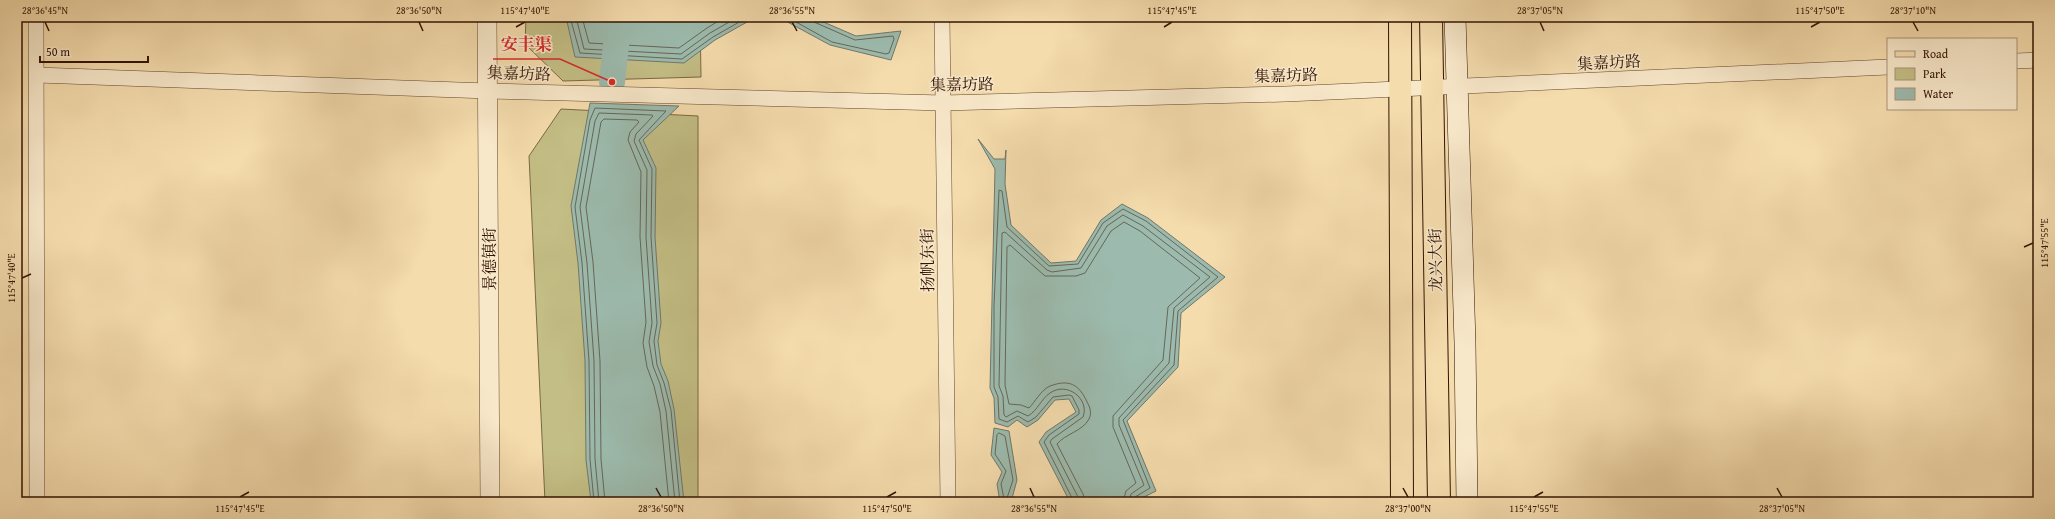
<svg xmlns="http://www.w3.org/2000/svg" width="2055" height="519" viewBox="0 0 2055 519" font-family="'Gentium Book Plus','Noto Serif SC',serif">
<rect width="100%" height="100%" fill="#f5dcad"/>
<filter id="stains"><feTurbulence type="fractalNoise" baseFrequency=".005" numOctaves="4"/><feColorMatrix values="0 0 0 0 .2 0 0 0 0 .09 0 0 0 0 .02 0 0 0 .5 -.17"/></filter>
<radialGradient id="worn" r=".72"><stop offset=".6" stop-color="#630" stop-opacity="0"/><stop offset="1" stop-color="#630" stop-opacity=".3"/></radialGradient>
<g fill="#c3be85" stroke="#7a6843">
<polygon points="526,17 700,17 701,77 563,81 525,44"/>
<polygon points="561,109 698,116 698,502 545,502 529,156"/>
</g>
<g fill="#9cbbae" stroke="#727769">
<polygon points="566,17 812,17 856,36 901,31 891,60 830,45 782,19 756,17 715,40 684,63 575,57"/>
<polygon points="590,103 679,106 643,140 656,168 655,237 661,323 658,341 661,364 668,381 674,409 684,502 591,501 586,460 585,361 578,263 571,206"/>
<polygon points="978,139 994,159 1005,159 1006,150 1005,184 1011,225 1051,263 1076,261 1101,220 1122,204 1148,218 1225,277 1181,313 1178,367 1127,421 1156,491 1134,502 1070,502 1039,442 1046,432 1076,412 1069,399 1055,400 1038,420 1027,427 1017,420 1008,427 995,423 994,398 990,388 995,169"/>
<polygon points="994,428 1009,431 1017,480 1011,502 1000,502 997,484 1002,472 991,455"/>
</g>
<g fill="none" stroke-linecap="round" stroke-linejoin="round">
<g stroke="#676658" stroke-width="1">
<polyline points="570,17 580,53 682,59 713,37 748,17"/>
<polyline points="576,17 584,49 681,54 710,33 738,17"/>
<polyline points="582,17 589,43 679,48 707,28 725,17"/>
<polyline points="787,17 832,42 886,54 889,53 894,39 893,36 855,40 814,22 812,17"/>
<polygon points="999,433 1005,436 1013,480 1006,501 1004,499 1001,484 1006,471 995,454 997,435"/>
<polyline points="594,502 590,459 589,361 582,263 575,207 590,120 595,108 666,111 639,140 652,169 651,237 657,323 654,341 657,365 664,383 671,410 680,502"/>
<polyline points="599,502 595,459 594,361 587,263 580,207 595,121 599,113 652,115 653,116 636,134 634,141 647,170 646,237 652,323 649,342 653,366 660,384 666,411 675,502"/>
<polyline points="605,502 601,459 600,361 593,262 586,207 601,122 604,119 637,120 639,122 630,132 628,140 641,172 640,237 646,322 643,343 647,367 654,386 660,412 669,502"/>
<polyline points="1074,502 1044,442 1049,435 1079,414 1079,410 1072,396 1069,395 1053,397 1036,417 1028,422 1018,416 1007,422 999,419 998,397 994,387 994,306 999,190 1002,191 1007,227 1049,266 1078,264 1103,223 1123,209 1146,221 1218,277 1178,311 1174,365 1123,420 1150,488 1135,497 1134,502"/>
<path d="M1079,502L1078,497L1050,442L1052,439L1083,417C1090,399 1067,381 1050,393C1041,399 1038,410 1028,416L1017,411L1006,417L1004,415L1003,396L999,386L1002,233L1005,232L1047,270L1052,272L1081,268L1107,226L1123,215L1143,226L1210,277L1174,308L1169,363L1119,418V425L1144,485L1131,494L1129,502"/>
<path d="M1085,502L1083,494L1057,444C1065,434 1083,431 1089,419C1092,413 1090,407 1087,402C1079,384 1069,379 1050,386C1041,390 1035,402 1029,408L1021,405L1009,404L1005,385L1007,247L1010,245L1045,276H1076L1085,273L1111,231L1124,222L1140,231L1200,278L1168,307L1163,360L1113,416V427L1136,483L1126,491L1123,502"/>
</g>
<polyline stroke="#9cbbae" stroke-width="26" points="612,82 619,17"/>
<g stroke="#63442c" stroke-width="16">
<g id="minor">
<polyline points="36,17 37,502"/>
<polyline points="942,17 948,502"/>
<polyline points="2016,61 2038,60"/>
<polyline points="37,75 488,91 943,103 1286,94 1888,67"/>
</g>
</g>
<g stroke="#63442c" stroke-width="20">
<polyline id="tertiary" points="487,17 490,502"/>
</g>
<g stroke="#321201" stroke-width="22">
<polyline id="secondary" points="1455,17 1465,343 1467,502"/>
</g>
<g stroke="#321201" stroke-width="24">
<g id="primary">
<polyline points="1400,17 1402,502"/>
<polyline points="1431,17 1439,502"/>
</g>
</g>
<use href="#minor" stroke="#f8e8ca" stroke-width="15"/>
<use href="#tertiary" stroke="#f8e8ca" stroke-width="19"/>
<use href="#secondary" stroke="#f8e8ca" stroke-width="21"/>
<use href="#primary" stroke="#f5dcad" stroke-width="22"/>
</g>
<path fill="none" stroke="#321201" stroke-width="1.5" d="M45,22L49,31M419,22L423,31M792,22L797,31M1540,22L1544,31M1913,22L1918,31M516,27L525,22M1164,27L1172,22M1811,27L1820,22M2024,247L2033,243M22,278L31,274M656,488L661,497M1030,488L1034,497M1403,488L1408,497M1777,488L1782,497M240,497L249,492M887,497L896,492M1534,497L1543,492"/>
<g text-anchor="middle" stroke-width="3" stroke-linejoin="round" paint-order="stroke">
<g font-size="16" fill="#321201" stroke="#f8e8ca">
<text transform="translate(1609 62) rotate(-3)" y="6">集嘉坊路</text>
<text transform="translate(519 73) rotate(2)" y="6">集嘉坊路</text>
<text transform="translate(1286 75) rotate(-2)" y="6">集嘉坊路</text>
<text transform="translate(962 84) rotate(-1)" y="6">集嘉坊路</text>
<text transform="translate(489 259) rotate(-90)" y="6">景德镇街</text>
<text transform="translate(927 260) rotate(-91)" y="6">扬帆东街</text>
<text transform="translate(1435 260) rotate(-91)" y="6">龙兴大街</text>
</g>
</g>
<path fill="none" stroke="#d62828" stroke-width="1.5" d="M612 82L560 59H493"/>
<circle fill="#d62828" stroke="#f8e8ca" stroke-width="1.5" cx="612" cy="82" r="4"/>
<g font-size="17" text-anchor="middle" font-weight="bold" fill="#d62828" stroke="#f8e8ca" stroke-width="3" stroke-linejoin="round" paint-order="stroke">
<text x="526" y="50">安丰渠</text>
</g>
<rect width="2055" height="519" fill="none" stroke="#f5dcad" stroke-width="44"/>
<rect x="1887" y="38" width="130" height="72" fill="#f8e8ca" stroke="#a9927a"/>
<rect x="1895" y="51" width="20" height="6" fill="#f5dcad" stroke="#a9927a"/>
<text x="1923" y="58" font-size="12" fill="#321201">Road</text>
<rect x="1895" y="68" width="20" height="12" fill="#c3be85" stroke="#a9927a"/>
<text x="1923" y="78" font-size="12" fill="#321201">Park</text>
<rect x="1895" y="88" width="20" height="12" fill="#9cbbae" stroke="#a9927a"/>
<text x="1923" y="98" font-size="12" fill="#321201">Water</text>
<path d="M40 56v6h108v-6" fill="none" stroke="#321201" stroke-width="2"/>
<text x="46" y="56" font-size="12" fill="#321201" stroke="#f8e8ca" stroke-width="3" paint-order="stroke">50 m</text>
<rect x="22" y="22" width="2011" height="475" fill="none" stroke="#321201" stroke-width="1.5"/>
<g font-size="10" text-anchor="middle" fill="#321201">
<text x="45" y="14">28°36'45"N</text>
<text x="419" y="14">28°36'50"N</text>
<text x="525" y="14">115°47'40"E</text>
<text x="792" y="14">28°36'55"N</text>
<text x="1172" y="14">115°47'45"E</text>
<text x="1540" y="14">28°37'05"N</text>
<text x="1820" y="14">115°47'50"E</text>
<text x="1913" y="14">28°37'10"N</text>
<text transform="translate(2044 243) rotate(-90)" y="4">115°47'55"E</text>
<text transform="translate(11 278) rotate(-90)" y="4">115°47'40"E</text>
<text x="240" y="512">115°47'45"E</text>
<text x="661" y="512">28°36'50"N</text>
<text x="887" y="512">115°47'50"E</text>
<text x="1034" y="512">28°36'55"N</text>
<text x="1408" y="512">28°37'00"N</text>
<text x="1534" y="512">115°47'55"E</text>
<text x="1782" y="512">28°37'05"N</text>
</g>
<rect width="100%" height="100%" filter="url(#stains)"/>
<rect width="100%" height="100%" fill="url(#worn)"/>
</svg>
